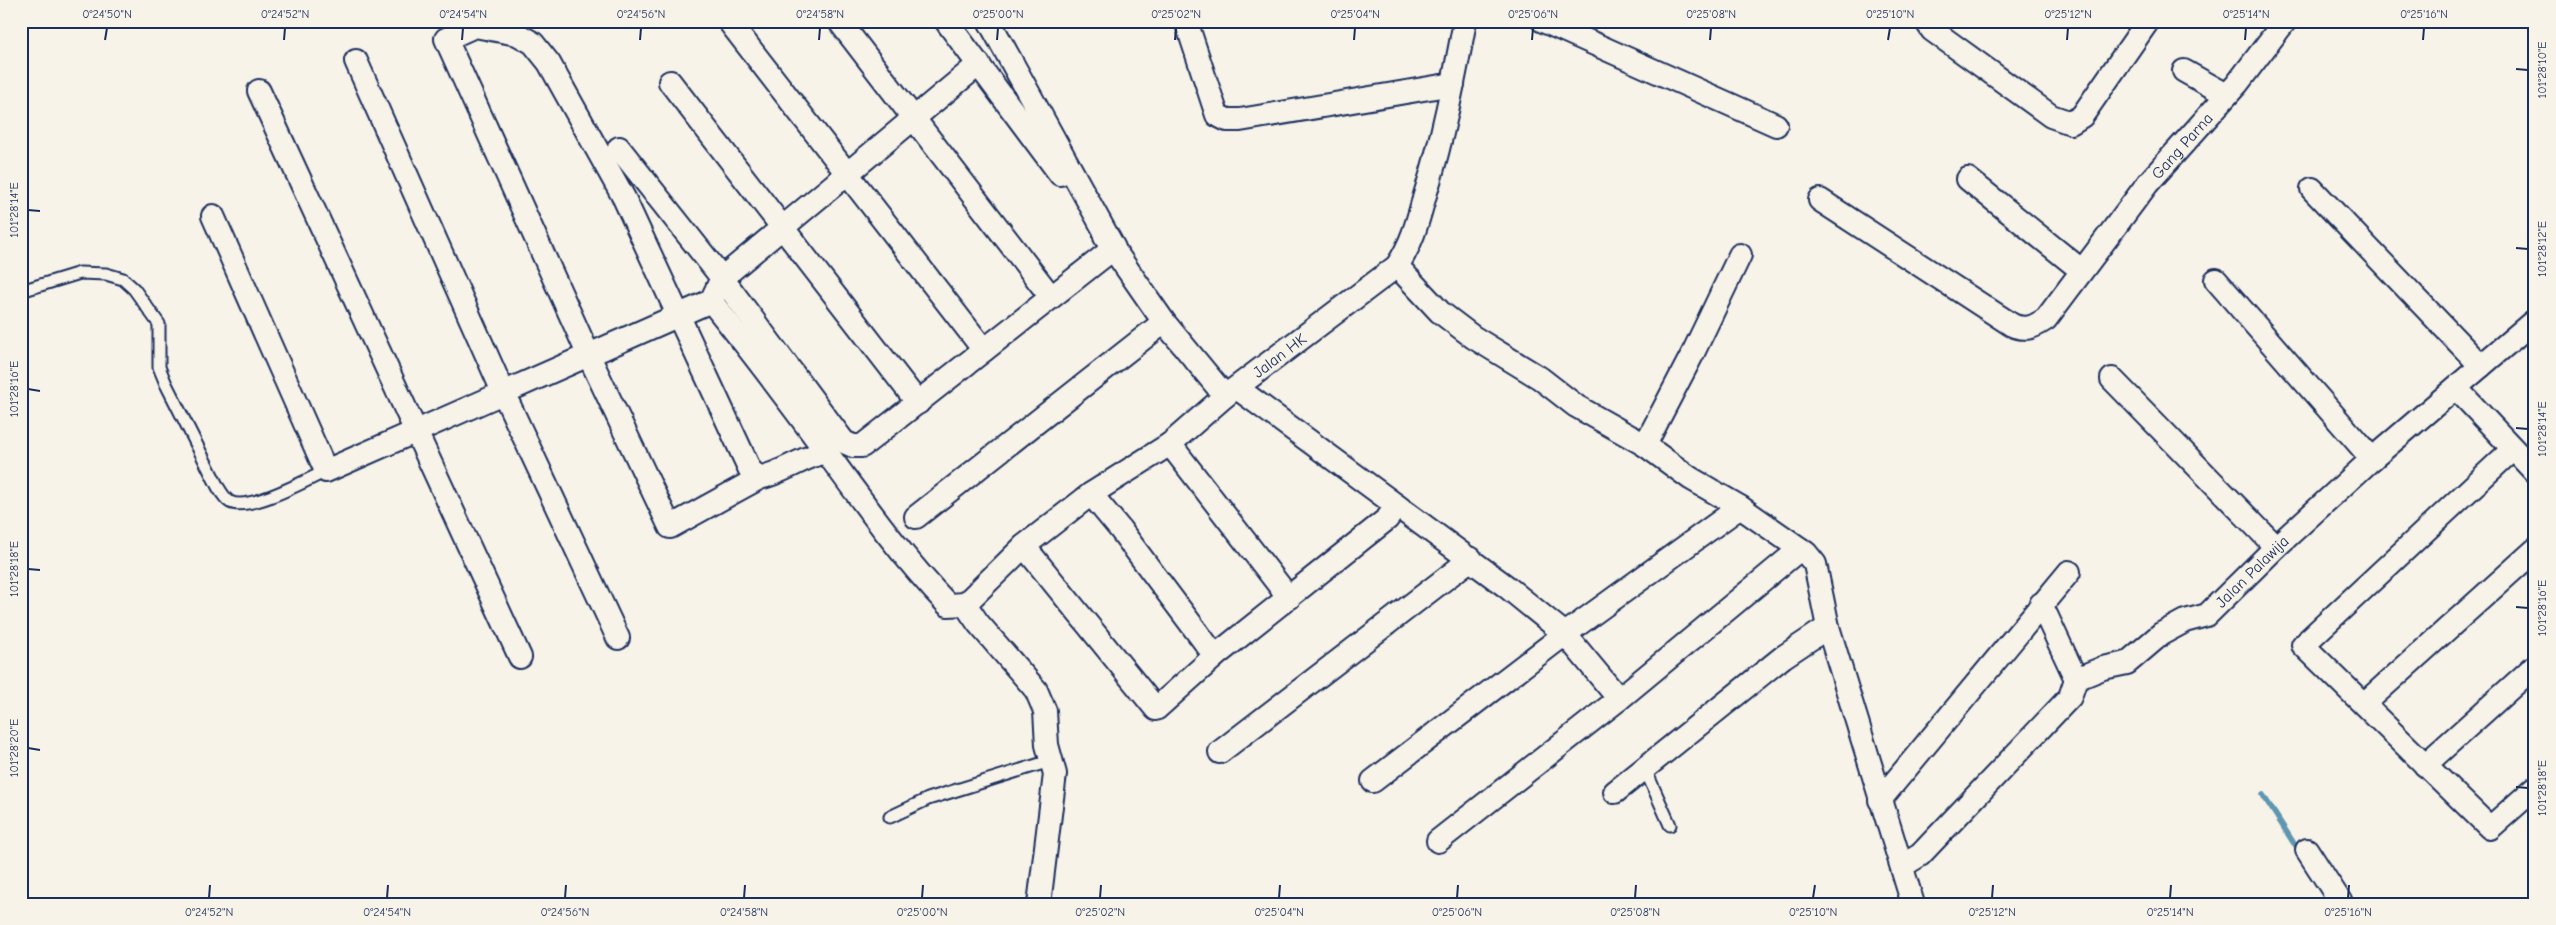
<svg xmlns="http://www.w3.org/2000/svg" width="2556" height="925" viewBox="0 0 2556 925" font-family="'Comic Neue',sans-serif">
<rect width="100%" height="100%" fill="#f7f3e8"/>
<filter id="ink" filterUnits="userSpaceOnUse"><feTurbulence type="fractalNoise" baseFrequency=".02" numOctaves="2"/><feDisplacementMap in="SourceGraphic" scale="10" xChannelSelector="R" yChannelSelector="G"/><feConvolveMatrix kernelMatrix="1 2 1 2 8 2 1 2 1" color-interpolation-filters="sRGB"/></filter>
<g filter="url(#ink)">
<g fill="none" stroke-linecap="round" stroke-linejoin="round">
<polyline stroke="#5f96b1" stroke-width="5.5" points="2263,795 2300,853"/>
<g stroke="#1b2f5e" stroke-width="15">
<g id="service">
<path d="M21,291L80,273L106,274L123,279L134,289L159,324V367L166,384L218,487C221,492 225,499 230,502C249,512 307,480 326,471"/>
<polyline points="1645,769 1670,825"/>
<polyline points="890,817 928,799 1053,760"/>
</g>
</g>
<g stroke="#1b2f5e" stroke-width="26">
<g id="minor">
<path d="M473,21L475,26L517,34L533,43L549,63L624,198L750,470L759,478C783,473 802,457 826,452"/>
<polyline points="839,21 1051,297"/>
<polyline points="946,21 1060,174"/>
<polyline points="1186,21 1217,115 1227,120 1240,120 1453,84"/>
<polyline points="1543,21 1776,125"/>
<polyline points="1926,21 1932,30 2051,116 2071,123 2082,116 2148,21"/>
<polyline points="731,24 984,350"/>
<polyline points="475,26 446,39 589,356 670,527 759,478"/>
<polyline points="356,61 504,394 618,638"/>
<polyline points="2184,71 2227,95"/>
<polyline points="670,82 918,403"/>
<polyline points="259,91 520,657"/>
<polyline points="619,148 722,278 844,442 853,446 862,446 1114,248 989,21"/>
<polyline points="1968,179 2081,270"/>
<polyline points="2312,189 2481,366"/>
<path id="s1" d="M1820,200L2012,325C2026,331 2034,327 2046,319L2148,183L2237,84L2285,21"/>
<polyline points="213,216 326,471 711,301 722,278 979,64"/>
<polyline points="1105,237 1164,322 1225,396"/>
<polyline points="1397,266 1440,312 1473,337 1540,378 1576,406 1645,445 1690,478 1740,507 1806,553 1815,564 1828,627 1783,657 1615,792"/>
<polyline points="2216,280 2372,459"/>
<path d="M711,301C751,351 789,401 827,453C865,505 903,558 948,605L965,604L978,623L1036,690L1045,711L1047,745L1055,774L1039,904"/>
<polyline points="2112,379 2276,547"/>
<polyline points="1237,388 1507,587 1565,634 1619,699 1438,841"/>
<polyline points="2456,388 2535,472"/>
<polyline points="1170,444 1289,598"/>
<polyline points="1645,445 1693,353 1740,255"/>
<polyline points="2513,449 2303,645 2490,828 2535,788"/>
<polyline points="1091,494 1120,529 1215,656"/>
<polyline points="916,517 1164,322"/>
<polyline points="1024,546 1156,709 1215,656 1387,519 1397,506"/>
<path id="s2" d="M965,604L1024,546L1091,494L1170,444L1225,396L1397,266C1412,244 1418,220 1425,195C1443,138 1454,80 1465,21"/>
<polyline points="2041,604 2076,679"/>
<polyline points="1828,627 1913,904"/>
<polyline points="1619,699 1800,549"/>
<polyline points="2364,704 2535,550"/>
<polyline points="1220,752 1471,559"/>
<polyline points="2425,765 2535,666"/>
<polyline points="1373,781 1565,634 1740,507"/>
<polyline points="1880,800 2069,572"/>
<polyline points="2307,850 2342,904"/>
<path id="s3" d="M1902,866L1920,855L2070,697L2076,679L2103,668L2127,663L2161,634L2185,621L2207,615L2276,547L2372,459L2535,320"/>
</g>
</g>
<use href="#service" stroke="#f7f3e8" stroke-width="11"/>
<use href="#minor" stroke="#f7f3e8" stroke-width="22"/>
</g>
</g>
<path fill="none" stroke="#1b2f5e" stroke-width="2" d="M105,40L107,28M284,40L285,28M462,40L463,28M640,40L641,28M819,40L820,28M997,40L998,28M1175,40L1176,28M1354,40L1355,28M1532,40L1533,28M1710,40L1711,28M1888,40L1890,28M2067,40L2068,28M2245,40L2246,28M2423,40L2424,28M2516,69L2528,70M28,210L40,211M2516,248L2528,249M28,389L40,391M2516,428L2528,429M28,569L40,570M2516,607L2528,608M28,748L40,750M2516,787L2528,788M209,898L210,885M387,898L388,885M565,898L566,885M744,898L745,885M922,898L923,885M1100,898L1101,885M1279,898L1280,885M1457,898L1458,885M1635,898L1636,885M1813,898L1815,885M1992,898L1993,885M2170,898L2171,885M2348,898L2349,885"/>
<g text-anchor="middle" stroke-width="4.5" stroke-linejoin="round" paint-order="stroke">
<g font-size="16" fill="#1b2f5e" stroke="#f7f3e8">
<text dy="6" stroke="none"><textPath href="#s1" startOffset="486">Gang Parna</textPath></text>
<text dy="6" stroke="none"><textPath href="#s2" startOffset="402">Jalan HK</textPath></text>
<text dy="6" stroke="none"><textPath href="#s3" startOffset="469">Jalan Palawija</textPath></text>
</g>
</g>
<rect width="2556" height="925" fill="none" stroke="#f7f3e8" stroke-width="55"/>
<rect x="28" y="28" width="2500" height="870" fill="none" stroke="#1b2f5e" stroke-width="2"/>
<g font-size="12" text-anchor="middle" fill="#1b2f5e">
<text x="107" y="18">0°24'50"N</text>
<text x="285" y="18">0°24'52"N</text>
<text x="463" y="18">0°24'54"N</text>
<text x="641" y="18">0°24'56"N</text>
<text x="820" y="18">0°24'58"N</text>
<text x="998" y="18">0°25'00"N</text>
<text x="1176" y="18">0°25'02"N</text>
<text x="1355" y="18">0°25'04"N</text>
<text x="1533" y="18">0°25'06"N</text>
<text x="1711" y="18">0°25'08"N</text>
<text x="1890" y="18">0°25'10"N</text>
<text x="2068" y="18">0°25'12"N</text>
<text x="2246" y="18">0°25'14"N</text>
<text x="2424" y="18">0°25'16"N</text>
<text transform="translate(2542 70) rotate(-90)" y="4">101°28'10"E</text>
<text transform="translate(14 210) rotate(-90)" y="4">101°28'14"E</text>
<text transform="translate(2542 249) rotate(-90)" y="4">101°28'12"E</text>
<text transform="translate(14 389) rotate(-90)" y="4">101°28'16"E</text>
<text transform="translate(2542 429) rotate(-90)" y="4">101°28'14"E</text>
<text transform="translate(14 569) rotate(-90)" y="4">101°28'18"E</text>
<text transform="translate(2542 608) rotate(-90)" y="4">101°28'16"E</text>
<text transform="translate(14 748) rotate(-90)" y="4">101°28'20"E</text>
<text transform="translate(2542 788) rotate(-90)" y="4">101°28'18"E</text>
<text x="209" y="916">0°24'52"N</text>
<text x="387" y="916">0°24'54"N</text>
<text x="565" y="916">0°24'56"N</text>
<text x="744" y="916">0°24'58"N</text>
<text x="922" y="916">0°25'00"N</text>
<text x="1100" y="916">0°25'02"N</text>
<text x="1279" y="916">0°25'04"N</text>
<text x="1457" y="916">0°25'06"N</text>
<text x="1635" y="916">0°25'08"N</text>
<text x="1813" y="916">0°25'10"N</text>
<text x="1992" y="916">0°25'12"N</text>
<text x="2170" y="916">0°25'14"N</text>
<text x="2348" y="916">0°25'16"N</text>
</g>
</svg>
